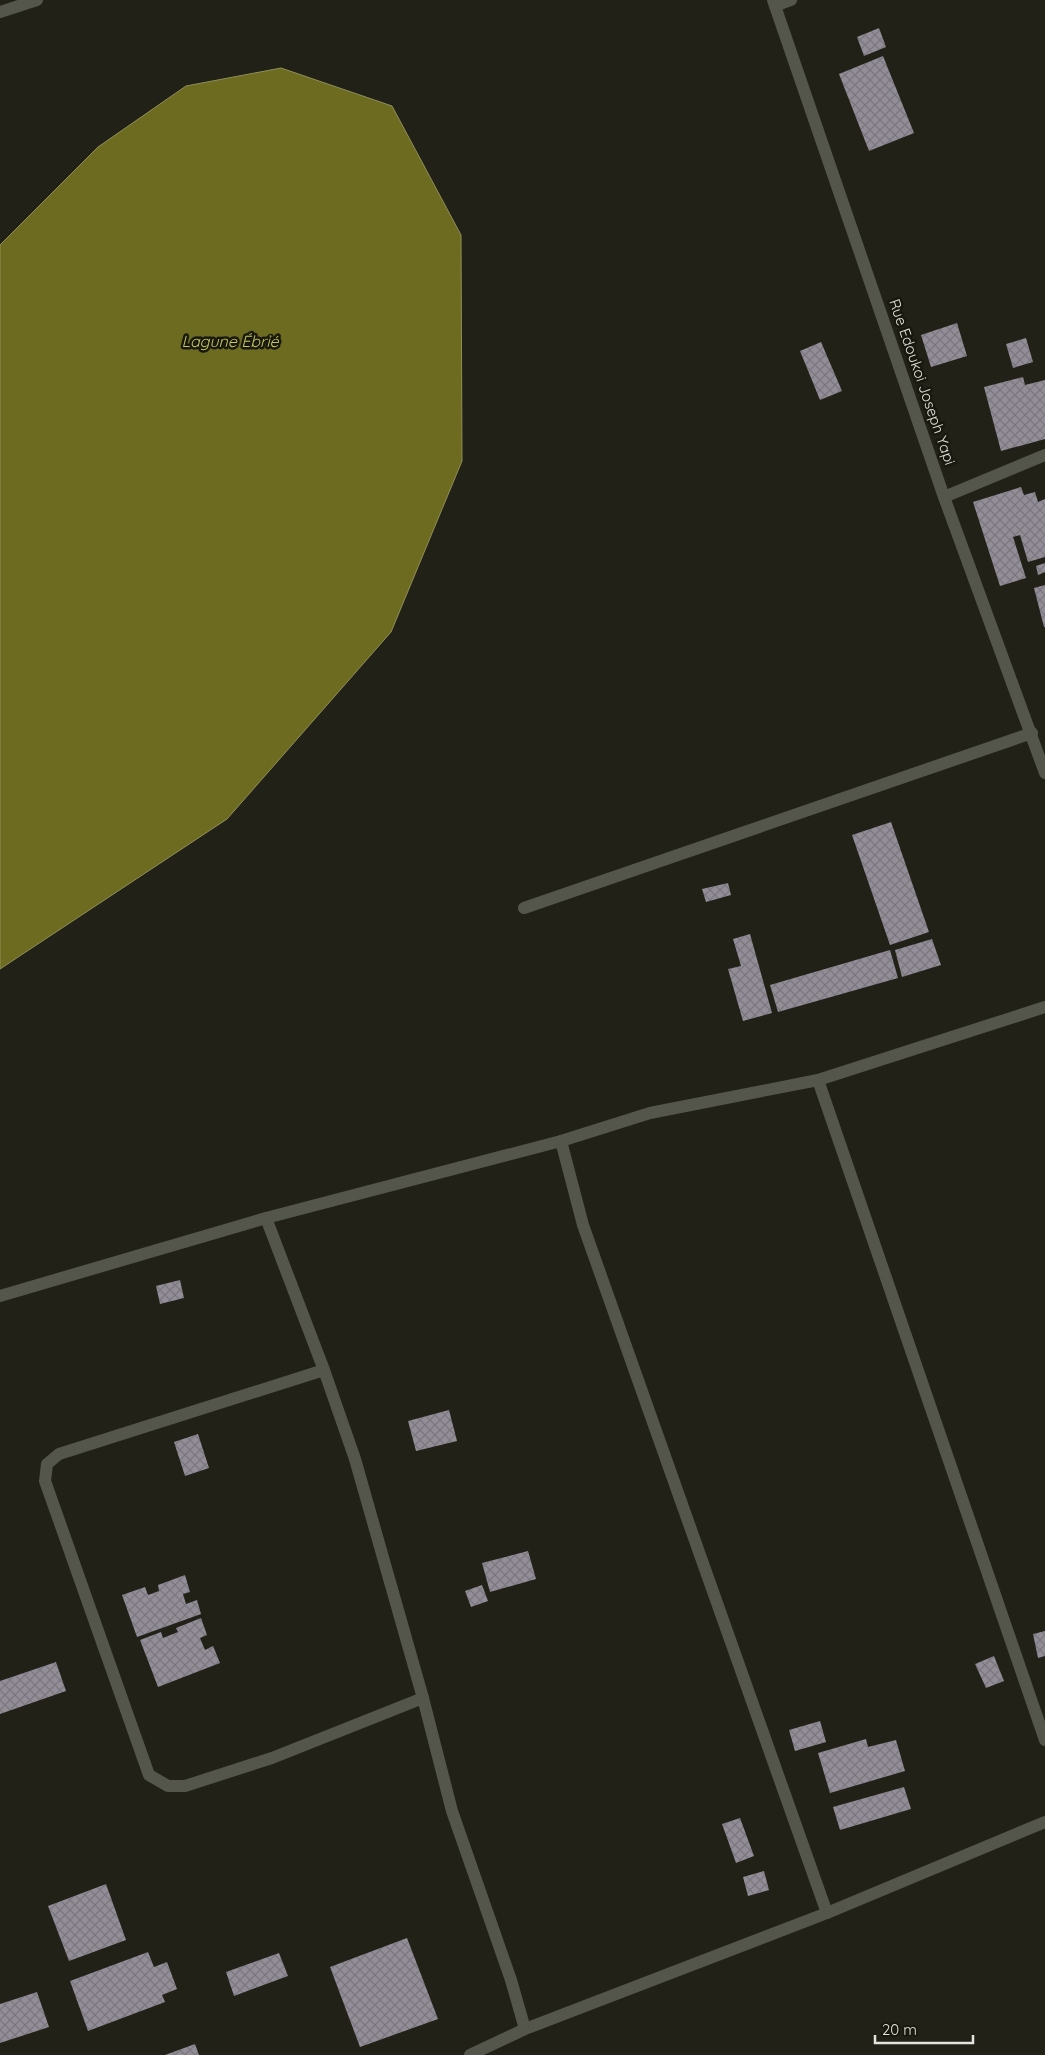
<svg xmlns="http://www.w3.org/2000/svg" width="1045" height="2055" viewBox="0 0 1045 2055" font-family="Quicksand,sans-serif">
<defs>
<pattern id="building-cross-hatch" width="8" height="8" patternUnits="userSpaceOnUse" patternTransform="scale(1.25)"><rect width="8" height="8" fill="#938d98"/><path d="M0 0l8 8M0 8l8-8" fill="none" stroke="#7b777e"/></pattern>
</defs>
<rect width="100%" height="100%" fill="#212118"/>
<polygon fill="#6c6b20" stroke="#908f59" points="281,68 392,106 461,235 462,461 391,632 227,819 0,969 0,245 98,147 186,86"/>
<g fill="url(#building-cross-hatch)">
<polygon points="879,28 886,47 864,56 857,37"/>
<polygon points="883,56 914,133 869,151 839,74"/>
<polygon points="957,323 967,356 931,367 921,335"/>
<polygon points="1026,338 1033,362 1013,368 1006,344"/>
<polygon points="821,342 842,391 820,400 800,351"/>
<polygon points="1023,377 1025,385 1045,380 1045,439 1001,451 984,387"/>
<polygon points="1021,487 1024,495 1035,492 1038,502 1045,499 1045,557 1028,562 1020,535 1013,537 1026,578 1000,586 973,502"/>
<polygon points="1045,563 1045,572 1038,575 1036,566"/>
<polygon points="1045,585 1045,627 1044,627 1034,588"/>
<polygon points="891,822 929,932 890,945 852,835"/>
<polygon points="728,883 731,895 706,902 702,889"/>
<polygon points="750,934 772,1013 743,1021 728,969 741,966 733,939"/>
<polygon points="932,939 941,965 902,977 895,950"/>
<polygon points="890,950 898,978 778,1012 770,985"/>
<polygon points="180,1280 184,1298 160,1304 156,1286"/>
<polygon points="449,1410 457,1441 416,1451 408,1421"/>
<polygon points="198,1434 209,1468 185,1476 174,1442"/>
<polygon points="528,1551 536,1579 490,1592 482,1563"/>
<polygon points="185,1575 190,1592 183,1594 186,1604 197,1600 201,1614 137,1637 122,1595 145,1587 148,1595 159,1591 158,1585"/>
<polygon points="482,1585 488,1601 471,1607 465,1591"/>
<polygon points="201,1618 207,1635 200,1638 205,1650 213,1646 220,1663 158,1687 140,1640 161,1632 163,1638 178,1632 176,1628"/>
<polygon points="1045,1631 1045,1656 1038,1658 1033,1634"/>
<polygon points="994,1656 1004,1681 986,1688 975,1664"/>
<polygon points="56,1662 66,1691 0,1714 0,1681"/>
<polygon points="820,1721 826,1742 795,1751 789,1730"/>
<polygon points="866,1739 868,1747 896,1740 905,1771 830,1793 818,1753"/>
<polygon points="904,1787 911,1809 840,1830 833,1807"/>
<polygon points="740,1818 754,1856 736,1863 722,1824"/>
<polygon points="764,1871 769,1890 748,1896 743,1877"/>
<polygon points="106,1884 126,1940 69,1961 48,1906"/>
<polygon points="407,1938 438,2019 360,2047 330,1967"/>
<polygon points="148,1952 154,1967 167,1962 177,1989 162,1995 165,2002 88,2031 70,1981"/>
<polygon points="279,1953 288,1976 234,1996 226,1972"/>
<polygon points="37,1992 49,2027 0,2043 0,2004"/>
<polygon points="195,2044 199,2055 165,2055"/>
</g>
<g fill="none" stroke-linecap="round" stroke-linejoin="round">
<g stroke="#55564b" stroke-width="12">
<polyline points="773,0 944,497 1045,773"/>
<polyline points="775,6 791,0"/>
<polyline points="0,12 37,0"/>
<polyline points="944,497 1045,455"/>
<polyline points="524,908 1032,733"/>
<polyline points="818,1080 1045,1740"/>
<polyline points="561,1141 583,1225 827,1913"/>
<polyline points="266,1218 324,1370 355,1459 423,1698 452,1811 511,1980 525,2029"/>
<polyline points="0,1296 266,1218 561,1141 650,1113 818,1080 1045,1007"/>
<polyline points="324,1370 59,1454 47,1464 45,1481 149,1775 168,1786 185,1786 272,1758 423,1698"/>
<polyline points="470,2055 525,2029 827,1913 1045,1822"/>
</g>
</g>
<g text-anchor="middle" stroke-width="5" stroke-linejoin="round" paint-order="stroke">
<g font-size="15" fill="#e4e4de" stroke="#18180f">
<text transform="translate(922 382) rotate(71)" y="5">Rue Edoukoi Joseph Yapi</text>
</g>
<g font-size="16" font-style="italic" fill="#c6c65f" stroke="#18180f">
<text x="230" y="347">Lagune Ébrié</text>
</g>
</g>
<path d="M875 2035v8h98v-8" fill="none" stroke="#e4e4de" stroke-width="2.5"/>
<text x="882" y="2035" font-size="15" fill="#e4e4de" stroke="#18180f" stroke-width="4" paint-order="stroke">20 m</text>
</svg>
